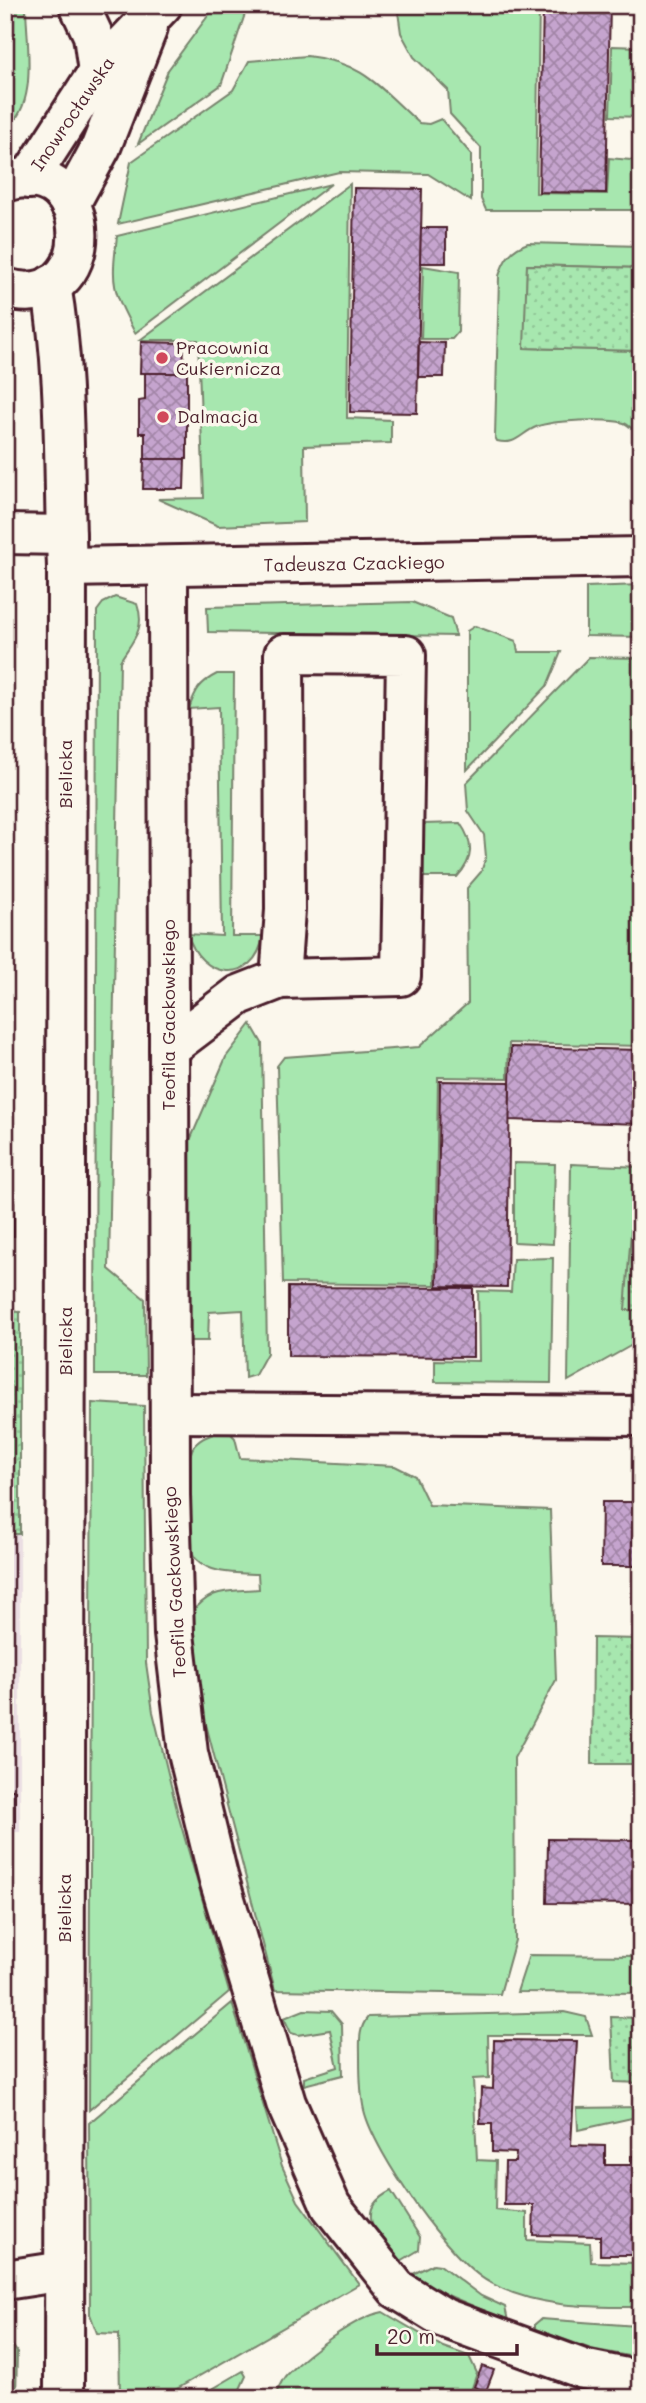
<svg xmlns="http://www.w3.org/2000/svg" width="646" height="2403" viewBox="0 0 646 2403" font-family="Mali,sans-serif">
<defs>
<pattern id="park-dots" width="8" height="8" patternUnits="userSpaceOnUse" patternTransform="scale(1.75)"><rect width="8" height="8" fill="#a7e7af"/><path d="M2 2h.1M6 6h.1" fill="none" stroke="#91c697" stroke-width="1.8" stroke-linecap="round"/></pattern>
<pattern id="building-cross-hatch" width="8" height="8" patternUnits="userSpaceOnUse" patternTransform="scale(1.75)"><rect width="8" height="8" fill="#c5a4ce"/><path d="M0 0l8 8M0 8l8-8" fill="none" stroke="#a285a7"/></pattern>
</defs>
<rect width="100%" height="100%" fill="#fbf7ec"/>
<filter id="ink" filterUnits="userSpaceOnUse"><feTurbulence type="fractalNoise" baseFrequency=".0143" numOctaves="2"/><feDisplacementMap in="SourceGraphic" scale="14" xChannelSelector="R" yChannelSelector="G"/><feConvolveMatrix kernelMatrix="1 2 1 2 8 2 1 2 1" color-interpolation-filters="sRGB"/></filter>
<g filter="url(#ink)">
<polygon fill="#ebdee3" points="5,1311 20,1312 20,1832 5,1832"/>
<g fill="#a7e7af" stroke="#78836d" stroke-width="2">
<path d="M5,5H26C26,42 40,106 5,129Z"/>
<polygon points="216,5 248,5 221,85 138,144 168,70"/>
<polygon points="397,5 539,5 536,193 607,194 609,158 631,160 641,166 641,210 486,210 481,199 481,148 450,114 448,90 414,57 401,33"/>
<polygon points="612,46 641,47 641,117 610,116"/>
<path d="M307,56C363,62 379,87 419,123L429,124L441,119L471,154V201L428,174L339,172L118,224L131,162L233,90L249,61Z"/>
<path d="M331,184L135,333C112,288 111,286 117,236Z"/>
<polygon points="350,184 347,418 391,420 391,443 304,446 305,522 218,526 158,499 204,498 198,340 140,340"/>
<path d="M528,243L641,246V268L527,265L525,348L641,351V438C636,433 631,426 624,423C608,418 552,420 536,427C521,433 516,446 497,441L495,437L499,276C504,259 511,249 528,243Z"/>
<polygon points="423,266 459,272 458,332 452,339 421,339"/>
<polygon points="641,585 641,637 586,636 586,587"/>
<path d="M115,597L137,604C146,629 133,640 120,661L109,1269L145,1299L146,1375H95L97,611L103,603Z"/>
<polygon points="412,602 451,618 456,636 208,632 207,607"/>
<polygon points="475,626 516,641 518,652 561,652 547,686 467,770 467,631"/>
<polygon points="589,657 641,658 641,668 636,669 634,767 641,768 641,1046 509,1043 508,1078 438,1077 435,1285 283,1283 277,1066 284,1057 419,1047 468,1003 467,888 481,872 486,857 484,835 468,811 466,783"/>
<path d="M217,674H234L232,936H263C255,987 199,979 188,934L222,936L219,707L189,709C195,691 199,683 217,674Z"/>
<path d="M460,823C474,843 474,859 457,877H423L422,824Z"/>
<polygon points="251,1024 262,1043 267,1353 255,1375 245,1378 243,1310 209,1312 208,1341 189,1341 188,1145 226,1057"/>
<polygon points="514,1163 555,1164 553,1244 514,1242"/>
<polygon points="571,1164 641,1167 641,1340 568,1381"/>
<polygon points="553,1258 551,1383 435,1382 435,1360 479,1361 478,1291 511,1292 513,1259"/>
<polygon points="92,1403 144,1406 146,1663 153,1712 179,1818 229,1992 89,2110"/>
<path d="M228,1431L235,1438L240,1458L395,1466L415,1476L429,1505L550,1510L556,1680L514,1758L515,1940L500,1994L275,1990L189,1659L187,1617C213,1587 222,1592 259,1589L258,1574C237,1573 212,1575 196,1559C184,1546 184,1460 194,1446C202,1436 216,1433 228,1431Z"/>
<polygon points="529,1955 641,1956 641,1993 517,1992"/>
<polygon points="232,2003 282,2166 298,2201 359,2284 161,2398 120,2398 119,2334 97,2333 90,2314 89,2123"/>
<polygon points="304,2010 331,2011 342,2024 343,2075 304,2085 304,2078 338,2067 330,2030 298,2035 291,2033 284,2018"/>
<path d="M564,2012L586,2017L592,2035H488L489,2078L473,2079L477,2160L496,2161L495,2210L527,2213V2240L590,2243L591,2262L641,2263V2307C590,2307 535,2308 489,2282C451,2262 374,2153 364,2110C360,2093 360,2075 360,2057C360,2042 358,2029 368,2017Z"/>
<polygon points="641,2107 641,2116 578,2130 577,2108"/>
<path d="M391,2191L420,2237L419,2250L399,2262C381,2239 350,2211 391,2191Z"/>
<polygon points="433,2264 440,2265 481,2296 505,2307 508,2321 431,2288 413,2274"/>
<path d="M383,2312L443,2347L469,2356L477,2373L470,2394L481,2398H274C278,2390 281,2380 287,2374C308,2353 355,2317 383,2312Z"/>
<polygon points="541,2319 637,2326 641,2328 641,2356 639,2358 591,2349 535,2329 535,2324"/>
<polygon points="5,2335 17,2352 16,2398 5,2398"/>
<polygon points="243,2371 246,2376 236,2398 197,2398"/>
</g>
<g fill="url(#park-dots)" stroke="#78836d" stroke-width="2">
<polygon points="527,265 641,268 641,351 524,348"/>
<polygon points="632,1219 641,1219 641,1310 625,1310"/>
<polygon points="5,1311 20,1312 20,1534 5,1534"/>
<polygon points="593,1638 641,1639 641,1764 592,1764"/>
<polygon points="611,2017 641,2018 641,2083 614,2082"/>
</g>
<g fill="url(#building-cross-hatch)" stroke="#4a1f2b" stroke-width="2">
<polygon points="543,5 610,5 606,193 539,192"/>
<polygon points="354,188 422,189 417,413 350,412"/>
<polygon points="421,228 446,228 446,263 420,263"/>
<polygon points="141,342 184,343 183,373 140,373"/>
<polygon points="419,342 445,343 444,377 418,377"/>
<polygon points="145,373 187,373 187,459 145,459 145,433 139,433 139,401 145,400"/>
<polygon points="144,459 185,459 184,489 143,489"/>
<polygon points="640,671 641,671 641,765 637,765"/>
<polygon points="511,1047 641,1050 641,1124 509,1120"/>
<polygon points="440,1081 510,1082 507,1287 437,1286"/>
<rect x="5" y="1203" width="9" height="33"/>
<polygon points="288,1287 473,1288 473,1357 288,1356"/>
<polygon points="602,1502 641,1502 641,1566 601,1566"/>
<rect x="5" y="1790" width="10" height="37"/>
<polygon points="548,1839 641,1840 641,1904 547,1903"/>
<polygon points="494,2040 577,2041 571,2145 605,2146 605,2165 631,2165 631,2156 641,2156 641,2255 600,2255 600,2236 533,2235 534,2205 504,2205 505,2162 515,2162 516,2153 492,2152 492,2124 480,2124 481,2088 493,2089"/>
<polygon points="482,2366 494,2370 486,2391 474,2387"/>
</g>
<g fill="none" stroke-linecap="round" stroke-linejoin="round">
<g stroke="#4a1f2b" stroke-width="44">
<g id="minor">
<polyline points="79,5 93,35 98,72"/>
<polyline points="29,179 98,72 162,5"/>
<path d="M5,182C101,151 102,318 5,288"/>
<polyline points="70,204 101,147 148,27"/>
<path d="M51,285C67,377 63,473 67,567L64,2398"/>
<polyline points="5,534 66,535"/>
<polyline points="168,566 170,1495 174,1634 188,1753 218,1876 286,2103 331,2206 397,2289 444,2318 583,2369 641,2381"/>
<polyline points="67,567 641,557"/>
<polyline points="169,1048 239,995 280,979 285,910 284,654 406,655 401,976 280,979"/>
<polyline points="171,1413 641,1416"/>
<polyline points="5,2280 64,2271"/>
</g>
</g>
<use href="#minor" stroke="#fbf7ec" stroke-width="38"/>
</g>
</g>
<g fill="#d1495b" stroke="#fbf7ec" stroke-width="2.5">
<circle cx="162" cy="358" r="7"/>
<circle cx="163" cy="417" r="7"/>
</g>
<g text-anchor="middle" stroke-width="7" stroke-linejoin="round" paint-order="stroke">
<g font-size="18" fill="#4a1f2b" stroke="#fbf7ec">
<text transform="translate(73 114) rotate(-56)" y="6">Inowrocławska</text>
<text transform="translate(354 564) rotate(-1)" y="6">Tadeusza Czackiego</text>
<text transform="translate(66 774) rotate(-90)" y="6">Bielicka</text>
<text transform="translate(169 1015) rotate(-90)" y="6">Teofila Gackowskiego</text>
<text transform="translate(66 1341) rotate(-90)" y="6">Bielicka</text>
<text transform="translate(175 1582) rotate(-93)" y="6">Teofila Gackowskiego</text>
<text transform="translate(65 1908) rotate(-90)" y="6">Bielicka</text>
</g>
<g font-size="18" fill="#4a1f2b" stroke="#fbf7ec" text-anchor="start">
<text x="176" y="354">Pracownia<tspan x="176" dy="21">Cukiernicza</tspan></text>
<text x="177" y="423">Dalmacja</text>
</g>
</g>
<rect width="646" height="2403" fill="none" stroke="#fbf7ec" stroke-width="28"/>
<rect x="14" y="14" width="618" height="2375" fill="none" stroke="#4a1f2b" stroke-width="2.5" filter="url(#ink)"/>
<path d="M377 2344v10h140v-10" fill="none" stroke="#4a1f2b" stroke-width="3.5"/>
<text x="387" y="2344" font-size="21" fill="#4a1f2b" stroke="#fbf7ec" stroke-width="5" paint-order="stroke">20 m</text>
</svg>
